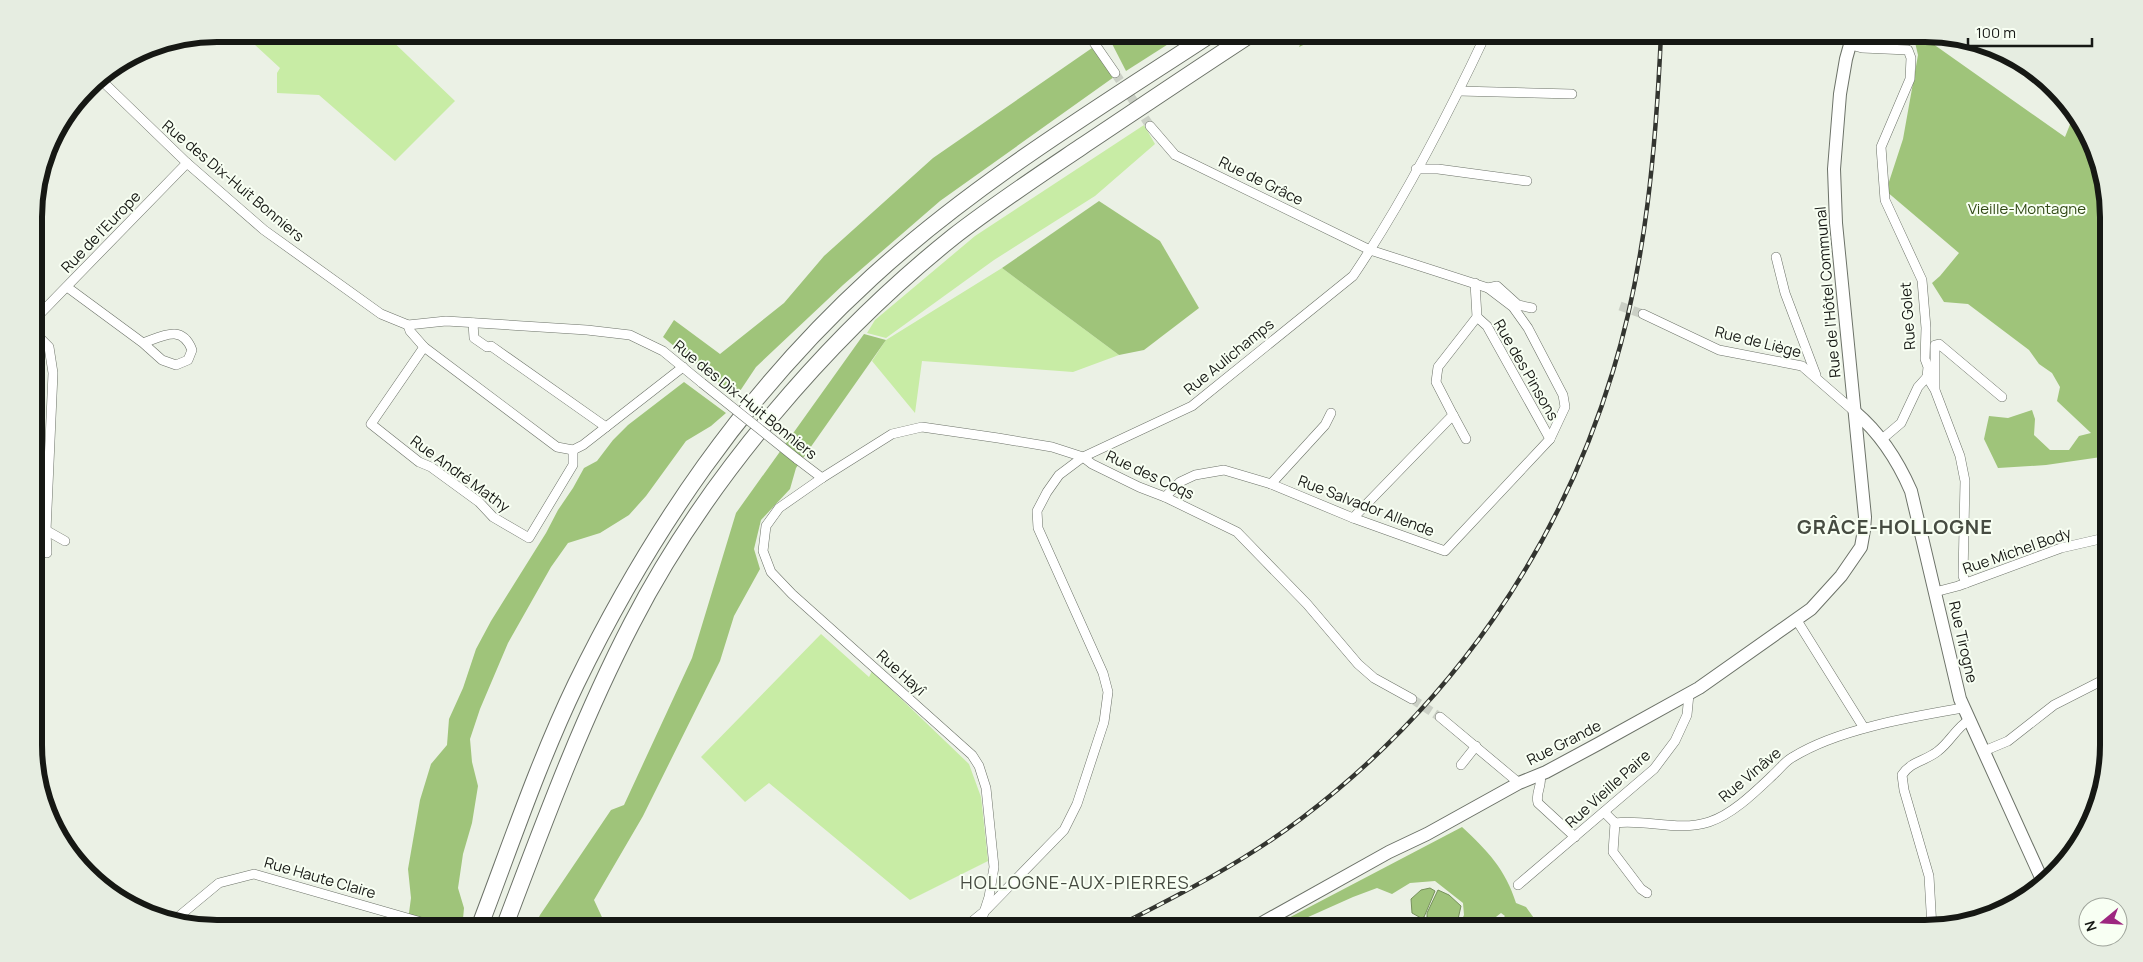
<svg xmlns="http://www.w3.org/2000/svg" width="2143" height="962" viewBox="0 0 2143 962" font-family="Manrope,sans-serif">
<rect width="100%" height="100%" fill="#ebf1e5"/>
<g fill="#c8eca5">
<polygon points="243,34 385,34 455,101 395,161 319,95 277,93 277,73 280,68"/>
<polygon points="1144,125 1155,144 1095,196 994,260 886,338 867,333 875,320 975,236"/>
<polygon points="1002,268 1119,355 1073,372 922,361 915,413 872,361 886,340"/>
<polygon points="821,634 869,677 872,671 969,764 981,797 988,861 910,900 769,783 745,802 701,757"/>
</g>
<g fill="#9fc47a">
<polygon points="1107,34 1184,34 1126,71"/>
<polygon points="1305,34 1327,34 1299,47"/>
<polygon points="1913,34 1919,34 2065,137 2075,112 2095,148 2108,194 2108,456 2046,465 1998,468 1984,439 1989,416 2008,418 2032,410 2035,419 2034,435 2050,450 2069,450 2079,436 2091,433 2057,401 2060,387 2052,373 2039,364 2029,350 1968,304 1944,302 1932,283 1940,276 1959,253 1886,191 1903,139 1918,55"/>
<polygon points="1092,48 1114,77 940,201 843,285 756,367 736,397 663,337 674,320 720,354 784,303 824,256 933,158"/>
<polygon points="1099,201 1160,241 1199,308 1144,350 1119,355 1002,268"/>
<polygon points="864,334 886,340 796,468 790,489 761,520 754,549 760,569 734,616 720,661 643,816 594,900 607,928 534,928 540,915 611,810 624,805 692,658 736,513"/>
<polygon points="684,382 726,413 711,426 686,441 646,496 629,515 600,533 568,543 551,567 508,643 480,709 470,739 472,762 478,786 472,823 463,854 458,888 464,908 463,919 458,928 407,928 411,898 408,869 420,800 431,764 447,745 449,719 463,688 476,649 491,621 546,533 558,510 573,488 584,468 597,461 613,440 628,425"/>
<path d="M1462,827C1487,850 1506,870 1516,903L1526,907L1536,921L1530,928H1493L1505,916L1501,913L1482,928H1458L1464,915L1463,903L1435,881L1410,883L1392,894L1377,888L1353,897L1306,918L1310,928H1279L1277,924Z"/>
</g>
<g fill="#9fc37a" stroke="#76905b">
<polygon points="1430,888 1435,891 1424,917 1421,918 1412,913 1411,899 1421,890"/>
<polygon points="1438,890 1449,895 1461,906 1456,928 1442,928 1434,920 1427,917 1427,913"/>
</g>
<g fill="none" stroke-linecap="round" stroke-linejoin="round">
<g stroke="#cbd0c6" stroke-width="9" stroke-dasharray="9 4.5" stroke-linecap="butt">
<polyline points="1115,73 1150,126"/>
<polyline points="1620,306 1643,314"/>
<polyline points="1412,699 1440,717"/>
</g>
<g stroke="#6c7268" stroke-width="10">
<g id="street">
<polyline points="1088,34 1115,73"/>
<polyline points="1851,45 1862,48 1908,50 1911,58 1910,79 1881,147 1885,200 1922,280 1926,328 1925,359 1928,367 1927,377 1935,390 1960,456 1965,481 1963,576 1966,583"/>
<polyline points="99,78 187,163 264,230 381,314 408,325 446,321 587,330 630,335 663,351 702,383"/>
<polyline points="1459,91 1572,94"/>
<polyline points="1150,126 1175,155 1370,250 1488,288 1513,307 1528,328 1563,395 1565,407 1550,439 1445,551 1353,518 1271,484 1224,470 1195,475 1180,482 1165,497"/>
<polyline points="1416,169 1438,169 1527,181"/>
<polyline points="1776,257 1785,293 1816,375"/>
<path d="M67,287L143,343L162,360L176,365L188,360L192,350C182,324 163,336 143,343"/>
<polyline points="1488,288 1497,286 1518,305 1532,308"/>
<polyline points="1643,314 1719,350 1802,366 1855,412"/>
<polyline points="1477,317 1487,326 1550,439"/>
<polyline points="34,320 187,163"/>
<polyline points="473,323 474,338 487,347 491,346 606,427"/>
<polyline points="408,325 410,331 424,347 557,447 573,450 583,445 683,367"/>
<polyline points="34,332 49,347 53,373 46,531 47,553"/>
<polyline points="424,347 371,424 419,462 431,467 479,502 493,517 529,538 573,465 573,450"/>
<polyline points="1935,388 1935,345 1939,344 2002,397"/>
<polyline points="1453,415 1466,439"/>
<polyline points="1881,440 1901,423 1918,387 1927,377"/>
<polyline points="797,459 822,478"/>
<polyline points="1271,484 1325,425 1331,413"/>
<polyline points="1353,518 1453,415 1436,382 1438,367 1477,317 1475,283"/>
<polyline points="35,524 65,541"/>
<polyline points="1935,592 1958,586 2061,548 2109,537"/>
<polyline points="1796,619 1864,728"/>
<polyline points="1440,717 1519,783"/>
<polyline points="1984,751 2008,741 2054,705 2109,677"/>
<polyline points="1461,765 1476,746"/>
<path d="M1540,774C1543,785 1535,793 1538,803L1575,837"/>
<path d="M1604,812L1615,823C1647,819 1678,832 1709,822C1733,814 1755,792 1773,775C1780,769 1785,761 1793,757C1838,729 1911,717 1963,708"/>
<polyline points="1615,823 1613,852 1641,889 1647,893"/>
<polyline points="1518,885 1654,769 1675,741 1687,715 1689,694"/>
<polyline points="171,919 178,917 219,883 254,874 442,928"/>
<path d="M964,928L986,910L1064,830L1077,804L1104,722L1108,692L1103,673L1038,528L1037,511L1047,492L1059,475L1083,457L1192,406L1353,276C1403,202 1448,115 1486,34"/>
<polyline points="979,928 989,897 994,867 986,788 979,766 972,755 792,594 771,572 763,551 766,526 779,508 822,478 892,434 922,427 998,438 1052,447 1083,457 1092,464 1139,487 1165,497 1237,532 1307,604 1358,664 1374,678 1412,699"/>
<path d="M1932,928L1929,876L1904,790L1902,775C1911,761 1926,761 1938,751C1950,742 1956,728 1969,720"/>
</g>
</g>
<g stroke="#6c7268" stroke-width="14">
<g id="secondary">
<path d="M1855,412C1881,434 1898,461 1911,491L1960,699L2043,882"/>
<polyline points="1253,928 1389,852 1427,834 1519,783 1546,772 1598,744 1699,688 1811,609 1841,576 1861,547 1864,530 1865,517 1836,223 1834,169 1840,94 1846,59 1853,34"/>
</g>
</g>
<g stroke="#6c7268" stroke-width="18">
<g id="highway">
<path d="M479,928C510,847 538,763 576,684C651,530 745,393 872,277C975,183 1095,110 1211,34"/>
<path d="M504,928C543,825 581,721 632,623C705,481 828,337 953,237C994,205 1038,176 1081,147C1138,109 1194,71 1251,34"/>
</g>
</g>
<use href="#street" stroke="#fff" stroke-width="9"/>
<use href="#secondary" stroke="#fff" stroke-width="12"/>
<use href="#highway" stroke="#fff" stroke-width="16"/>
<g stroke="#333530" stroke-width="4.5">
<path id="rail" d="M1114,928C1179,895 1244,862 1302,818C1451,705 1559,550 1613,371C1646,263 1656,146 1661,34"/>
</g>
<use href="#rail" stroke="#f8fff3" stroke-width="2.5" stroke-dasharray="8" stroke-linecap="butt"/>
<g stroke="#6c7268" stroke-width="10" stroke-linecap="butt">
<polyline id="street-bridge" points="702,383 797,459"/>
</g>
<use href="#street-bridge" stroke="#fff" stroke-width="9"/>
</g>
<g text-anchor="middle" stroke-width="4" stroke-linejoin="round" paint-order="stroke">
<g font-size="15" fill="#161814" stroke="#f8fff3">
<text transform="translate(233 181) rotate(40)" y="5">Rue des Dix-Huit Bonniers</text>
<text transform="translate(1261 181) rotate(26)" y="5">Rue de Grâce</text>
<text transform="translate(101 232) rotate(-46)" y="5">Rue de l'Europe</text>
<text transform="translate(1828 292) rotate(-95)" y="5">Rue de l'Hôtel Communal</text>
<text transform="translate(1908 316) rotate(-94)" y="5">Rue Golet</text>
<text transform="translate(1758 342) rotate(14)" y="5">Rue de Liège</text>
<text transform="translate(1229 357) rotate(-39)" y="5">Rue Aulichamps</text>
<text transform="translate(1526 370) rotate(60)" y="5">Rue des Pinsons</text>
<text transform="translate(745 400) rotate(39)" y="5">Rue des Dix-Huit Bonniers</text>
<text transform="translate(460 474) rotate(36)" y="5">Rue André Mathy</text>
<text transform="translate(1150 475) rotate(25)" y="5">Rue des Coqs</text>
<text transform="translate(1366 506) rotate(21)" y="5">Rue Salvador Allende</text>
<text transform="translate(2017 551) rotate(-19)" y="5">Rue Michel Body</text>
<text transform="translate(1963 642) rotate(77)" y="5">Rue Tirogne</text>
<text transform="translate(901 673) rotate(42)" y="5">Rue Hayî</text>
<text transform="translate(1564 743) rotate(-27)" y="5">Rue Grande</text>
<text transform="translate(1750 775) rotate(-40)" y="5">Rue Vinâve</text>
<text transform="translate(1608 789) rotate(-42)" y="5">Rue Vieille Paire</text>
<text transform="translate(320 878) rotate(16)" y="5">Rue Haute Claire</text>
</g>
<g font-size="15" fill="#314915" stroke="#f8fff3">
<text x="2027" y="214">Vieille-Montagne</text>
</g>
<g font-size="18" letter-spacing="1" fill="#464b41" stroke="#f8fff3">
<text x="1075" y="889">HOLLOGNE-AUX-PIERRES</text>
</g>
<g font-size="20" font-weight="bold" letter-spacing="1" fill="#464b41" stroke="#f8fff3">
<text x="1895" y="534">GRÂCE-HOLLOGNE</text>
</g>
</g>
<path d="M0 0H2143V962H0ZM217 42H1925A175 175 0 0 1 2100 217V745A175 175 0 0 1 1925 920H217A175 175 0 0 1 42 745V217A175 175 0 0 1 217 42Z" fill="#e6ede1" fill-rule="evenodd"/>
<path fill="none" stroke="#161814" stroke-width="6" d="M217 42H1925A175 175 0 0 1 2100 217V745A175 175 0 0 1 1925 920H217A175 175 0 0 1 42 745V217A175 175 0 0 1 217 42Z"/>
<g transform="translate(2103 922) rotate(252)"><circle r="24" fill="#f8fff3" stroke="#9ea39a"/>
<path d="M0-4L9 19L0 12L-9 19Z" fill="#9d267f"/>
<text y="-8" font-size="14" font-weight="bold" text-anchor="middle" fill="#161814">N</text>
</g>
<path d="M1968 38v8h124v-8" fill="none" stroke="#161814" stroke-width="2.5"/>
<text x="1976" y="38" font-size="15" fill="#161814" stroke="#f8fff3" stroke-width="4" paint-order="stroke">100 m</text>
</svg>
